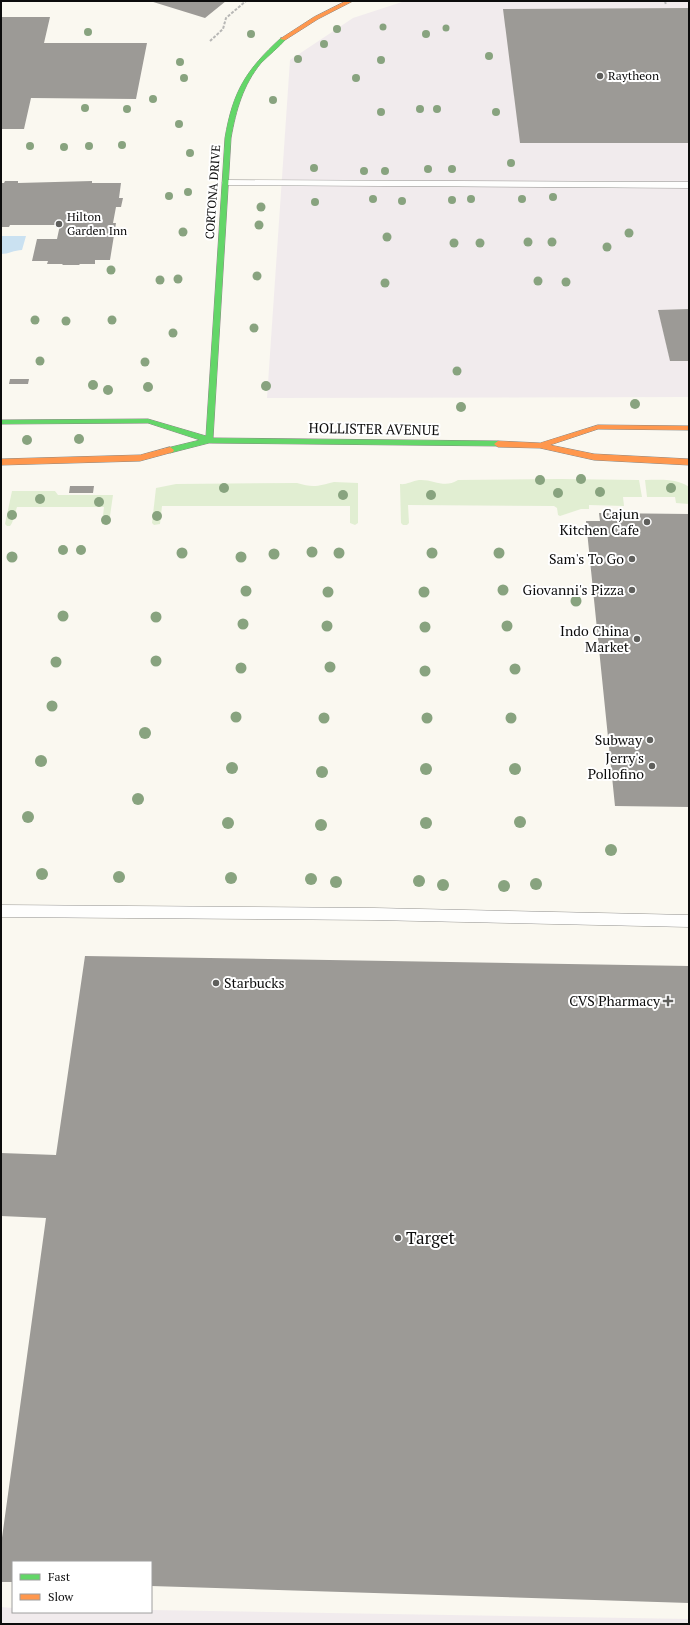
<svg xmlns="http://www.w3.org/2000/svg" width="690" height="1625" viewBox="0 0 690 1625" font-family="'PT Serif',serif">
<rect width="100%" height="100%" fill="#faf8f0"/>
<g fill="#f1ebed">
<polygon points="405,1 689,1 689,397 267,398 290,60 353,18"/>
<polygon points="1,1607 13,1608 13,1612 151,1612 151,1610 689,1619 689,1624 1,1624"/>
</g>
<g fill="#e1eed2">
<path d="M560,479L639,480L642,497H623L624,506L589,505V509H581L560,516L558,515L557,508L554,506L408,505L409,523L407,525H403L401,523L400,484C406,485 412,481 419,480C434,479 444,489 458,480Z"/>
<path d="M645,480C660,480 676,478 689,487V504L676,503L675,497H647Z"/>
<path d="M334,482L358,483V523L355,525L350,523V506H162L160,524L154,525L152,523L156,488L176,484L297,483C313,488 319,486 334,482Z"/>
<polygon points="12,491 55,491 58,495 113,495 109,523 107,525 102,524 104,507 17,507 12,523 10,526 7,526 5,524"/>
</g>
<path fill="#cae1f1" d="M1,236H26L22,250C14,250 9,254 1,254Z"/>
<g fill="#9c9a96">
<polygon points="150,1 226,1 205,18"/>
<polygon points="689,8 689,143 520,143 503,9"/>
<polygon points="1,17 50,17 44,43 147,43 136,99 31,98 24,129 1,129"/>
<polygon points="5,181 18,181 18,183 92,181 92,183 121,183 119,198 123,198 121,207 116,207 113,223 116,223 110,260 95,260 95,264 80,264 79,265 62,265 63,264 47,264 48,261 32,261 37,239 57,239 60,225 10,225 9,227 1,227 1,183 4,183"/>
<polygon points="689,309 689,361 670,361 658,310"/>
<polygon points="10,379 29,379 28,384 9,384"/>
<polygon points="70,486 94,486 93,493 69,493"/>
<polygon points="599,513 689,514 689,807 615,806 586,521 600,521"/>
<polygon points="85,956 689,966 689,1603 151,1586 151,1562 13,1562 13,1582 1,1582 1,1545 46,1218 1,1216 1,1153 56,1155"/>
</g>
<g fill="none" stroke-linecap="round" stroke-linejoin="round">
<g stroke="#93928f" stroke-width="1">
<g id="lane">
<polygon points="226,180 689,182 689,188 223,185 221,183 223,181"/>
<polygon points="1,905 374,908 689,915 689,927 374,920 1,917"/>
</g>
</g>
<g stroke="#8a8985" stroke-width="1">
<path id="fast" d="M281,38L286,39C278,48 269,55 261,63C243,85 236,110 231,138L213,438L498,441L502,444L501,446L209,443L170,453L166,450L167,448L200,440L148,423L1,424V420L148,419L206,436L225,138C233,91 246,70 281,38Z"/>
</g>
<g stroke="#8a8985" stroke-width="1">
<g id="slow">
<polygon points="346,1 353,1 318,19 285,40 280,39 314,17"/>
<polygon points="598,425 689,426 689,430 598,429 550,445 594,454 689,459 689,465 594,460 540,448 498,447 494,444 498,441 540,443"/>
<polygon points="170,447 174,450 173,452 140,461 1,465 1,459 140,455"/>
</g>
</g>
<g stroke="#b7b7b5" stroke-width="2" stroke-dasharray="3 1.5" stroke-linecap="butt">
<polyline points="665,1 666,5"/>
<polyline points="210,41 223,29 226,18 246,1"/>
</g>
<use href="#lane" fill="#fefefd" fill-rule="evenodd"/>
<use href="#fast" fill="#63d668" fill-rule="evenodd"/>
<use href="#slow" fill="#ff974d" fill-rule="evenodd"/>
</g>
<g fill="#88a37f">
<circle cx="383" cy="27" r="3.5"/>
<circle cx="446" cy="28" r="3.5"/>
<circle cx="337" cy="29" r="4"/>
<circle cx="88" cy="32" r="4"/>
<circle cx="251" cy="34" r="4"/>
<circle cx="426" cy="34" r="4"/>
<circle cx="324" cy="44" r="4"/>
<circle cx="489" cy="56" r="4"/>
<circle cx="298" cy="59" r="4"/>
<circle cx="381" cy="60" r="4"/>
<circle cx="180" cy="62" r="4"/>
<circle cx="184" cy="78" r="4"/>
<circle cx="356" cy="78" r="4"/>
<circle cx="153" cy="99" r="4"/>
<circle cx="273" cy="100" r="4"/>
<circle cx="85" cy="108" r="4"/>
<circle cx="127" cy="109" r="4"/>
<circle cx="420" cy="109" r="4"/>
<circle cx="437" cy="109" r="4"/>
<circle cx="381" cy="112" r="4"/>
<circle cx="496" cy="112" r="4"/>
<circle cx="179" cy="124" r="4"/>
<circle cx="122" cy="145" r="4"/>
<circle cx="30" cy="146" r="4"/>
<circle cx="89" cy="146" r="4"/>
<circle cx="64" cy="147" r="4"/>
<circle cx="190" cy="153" r="4"/>
<circle cx="511" cy="163" r="4"/>
<circle cx="314" cy="168" r="4"/>
<circle cx="428" cy="169" r="4"/>
<circle cx="452" cy="169" r="4"/>
<circle cx="364" cy="171" r="4"/>
<circle cx="385" cy="171" r="4"/>
<circle cx="188" cy="192" r="4"/>
<circle cx="169" cy="196" r="4"/>
<circle cx="553" cy="197" r="4"/>
<circle cx="373" cy="199" r="4"/>
<circle cx="471" cy="199" r="4"/>
<circle cx="522" cy="199" r="4"/>
<circle cx="452" cy="200" r="4"/>
<circle cx="402" cy="201" r="4"/>
<circle cx="315" cy="202" r="4"/>
<circle cx="261" cy="207" r="4.5"/>
<circle cx="259" cy="225" r="4.5"/>
<circle cx="183" cy="232" r="4.5"/>
<circle cx="629" cy="233" r="4.5"/>
<circle cx="387" cy="237" r="4.5"/>
<circle cx="528" cy="242" r="4.5"/>
<circle cx="552" cy="242" r="4.5"/>
<circle cx="454" cy="243" r="4.5"/>
<circle cx="480" cy="243" r="4.5"/>
<circle cx="607" cy="247" r="4.5"/>
<circle cx="111" cy="270" r="4.5"/>
<circle cx="257" cy="276" r="4.5"/>
<circle cx="178" cy="279" r="4.5"/>
<circle cx="160" cy="280" r="4.5"/>
<circle cx="538" cy="281" r="4.5"/>
<circle cx="566" cy="282" r="4.5"/>
<circle cx="385" cy="283" r="4.5"/>
<circle cx="35" cy="320" r="4.5"/>
<circle cx="112" cy="320" r="4.5"/>
<circle cx="66" cy="321" r="4.5"/>
<circle cx="254" cy="328" r="4.5"/>
<circle cx="173" cy="333" r="4.5"/>
<circle cx="40" cy="361" r="4.5"/>
<circle cx="145" cy="362" r="4.5"/>
<circle cx="457" cy="371" r="4.5"/>
<circle cx="93" cy="385" r="5"/>
<circle cx="266" cy="386" r="5"/>
<circle cx="148" cy="387" r="5"/>
<circle cx="108" cy="390" r="5"/>
<circle cx="635" cy="404" r="5"/>
<circle cx="461" cy="407" r="5"/>
<circle cx="79" cy="439" r="5"/>
<circle cx="27" cy="440" r="5"/>
<circle cx="581" cy="479" r="5"/>
<circle cx="540" cy="480" r="5"/>
<circle cx="224" cy="488" r="5"/>
<circle cx="671" cy="488" r="5"/>
<circle cx="600" cy="492" r="5"/>
<circle cx="558" cy="493" r="5"/>
<circle cx="343" cy="495" r="5"/>
<circle cx="431" cy="495" r="5"/>
<circle cx="40" cy="499" r="5"/>
<circle cx="99" cy="502" r="5"/>
<circle cx="12" cy="515" r="5"/>
<circle cx="157" cy="516" r="5"/>
<circle cx="106" cy="520" r="5"/>
<circle cx="63" cy="550" r="5"/>
<circle cx="81" cy="550" r="5"/>
<circle cx="312" cy="552" r="5.5"/>
<circle cx="182" cy="553" r="5.5"/>
<circle cx="339" cy="553" r="5.5"/>
<circle cx="432" cy="553" r="5.5"/>
<circle cx="499" cy="553" r="5.5"/>
<circle cx="274" cy="554" r="5.5"/>
<circle cx="12" cy="557" r="5.5"/>
<circle cx="241" cy="557" r="5.5"/>
<circle cx="503" cy="590" r="5.5"/>
<circle cx="246" cy="591" r="5.5"/>
<circle cx="328" cy="592" r="5.5"/>
<circle cx="424" cy="592" r="5.5"/>
<circle cx="576" cy="601" r="5.5"/>
<circle cx="63" cy="616" r="5.5"/>
<circle cx="156" cy="617" r="5.5"/>
<circle cx="243" cy="624" r="5.5"/>
<circle cx="327" cy="626" r="5.5"/>
<circle cx="507" cy="626" r="5.5"/>
<circle cx="425" cy="627" r="5.5"/>
<circle cx="156" cy="661" r="5.5"/>
<circle cx="56" cy="662" r="5.5"/>
<circle cx="330" cy="667" r="5.5"/>
<circle cx="241" cy="668" r="5.5"/>
<circle cx="515" cy="669" r="5.5"/>
<circle cx="425" cy="671" r="5.5"/>
<circle cx="52" cy="706" r="5.5"/>
<circle cx="236" cy="717" r="5.5"/>
<circle cx="324" cy="718" r="5.5"/>
<circle cx="427" cy="718" r="5.5"/>
<circle cx="511" cy="718" r="5.5"/>
<circle cx="145" cy="733" r="6"/>
<circle cx="41" cy="761" r="6"/>
<circle cx="232" cy="768" r="6"/>
<circle cx="426" cy="769" r="6"/>
<circle cx="515" cy="769" r="6"/>
<circle cx="322" cy="772" r="6"/>
<circle cx="138" cy="799" r="6"/>
<circle cx="28" cy="817" r="6"/>
<circle cx="520" cy="822" r="6"/>
<circle cx="228" cy="823" r="6"/>
<circle cx="426" cy="823" r="6"/>
<circle cx="321" cy="825" r="6"/>
<circle cx="611" cy="850" r="6"/>
<circle cx="42" cy="874" r="6"/>
<circle cx="119" cy="877" r="6"/>
<circle cx="231" cy="878" r="6"/>
<circle cx="311" cy="879" r="6"/>
<circle cx="419" cy="881" r="6"/>
<circle cx="336" cy="882" r="6"/>
<circle cx="536" cy="884" r="6"/>
<circle cx="443" cy="885" r="6"/>
<circle cx="504" cy="886" r="6"/>
</g>
<g fill="#5f5f5c" stroke="#fff" stroke-width="1.5">
<circle cx="600" cy="76" r="4"/>
<circle cx="59" cy="224" r="4"/>
<circle cx="647" cy="522" r="4"/>
<circle cx="632" cy="559" r="4"/>
<circle cx="632" cy="590" r="4"/>
<circle cx="637" cy="639" r="4"/>
<circle cx="650" cy="740" r="4"/>
<circle cx="652" cy="766" r="4"/>
<circle cx="216" cy="983" r="4"/>
<path d="M666 995h4v4h4v4h-4v4h-4v-4h-4v-4h4z"/>
<circle cx="398" cy="1238" r="4"/>
</g>
<g text-anchor="middle" stroke-width="4" stroke-linejoin="round" paint-order="stroke">
<g font-size="12" fill="#0c0c0c" stroke="#fff" text-anchor="start">
<text x="608" y="80">Raytheon</text>
<text x="67" y="221">Hilton<tspan x="67" dy="14">Garden Inn</tspan></text>
</g>
<g font-size="12" fill="#0c0c0c" stroke="#fff">
<text transform="translate(213 192) rotate(-86)" y="4">CORTONA DRIVE</text>
</g>
<g font-size="14" fill="#0c0c0c" stroke="#fff">
<text transform="translate(374 429) rotate(1)" y="5">HOLLISTER AVENUE</text>
</g>
<g font-size="14" fill="#0c0c0c" stroke="#fff" text-anchor="end">
<text x="639" y="519">Cajun<tspan x="639" dy="16">Kitchen Cafe</tspan></text>
<text x="624" y="564">Sam's To Go</text>
<text x="624" y="595">Giovanni's Pizza</text>
<text x="629" y="636">Indo China<tspan x="629" dy="16">Market</tspan></text>
<text x="642" y="745">Subway</text>
<text x="644" y="763">Jerry's<tspan x="644" dy="16">Pollofino</tspan></text>
<text x="224" y="988" text-anchor="start">Starbucks</text>
<text x="660" y="1006">CVS Pharmacy</text>
</g>
<g font-size="17" fill="#0c0c0c" stroke="#fff" text-anchor="start">
<text x="406" y="1244">Target</text>
</g>
</g>
<rect width="690" height="1625" fill="none" stroke="#0c0c0c" stroke-width="4"/>
<rect x="12" y="1561" width="140" height="52" fill="#ffffff" stroke="#9e9e9e"/>
<rect x="20" y="1574" width="20" height="6" fill="#63d668" stroke="#9e9e9e"/>
<text x="48" y="1581" font-size="12" fill="#0c0c0c">Fast</text>
<rect x="20" y="1594" width="20" height="6" fill="#ff974d" stroke="#9e9e9e"/>
<text x="48" y="1601" font-size="12" fill="#0c0c0c">Slow</text>
</svg>
